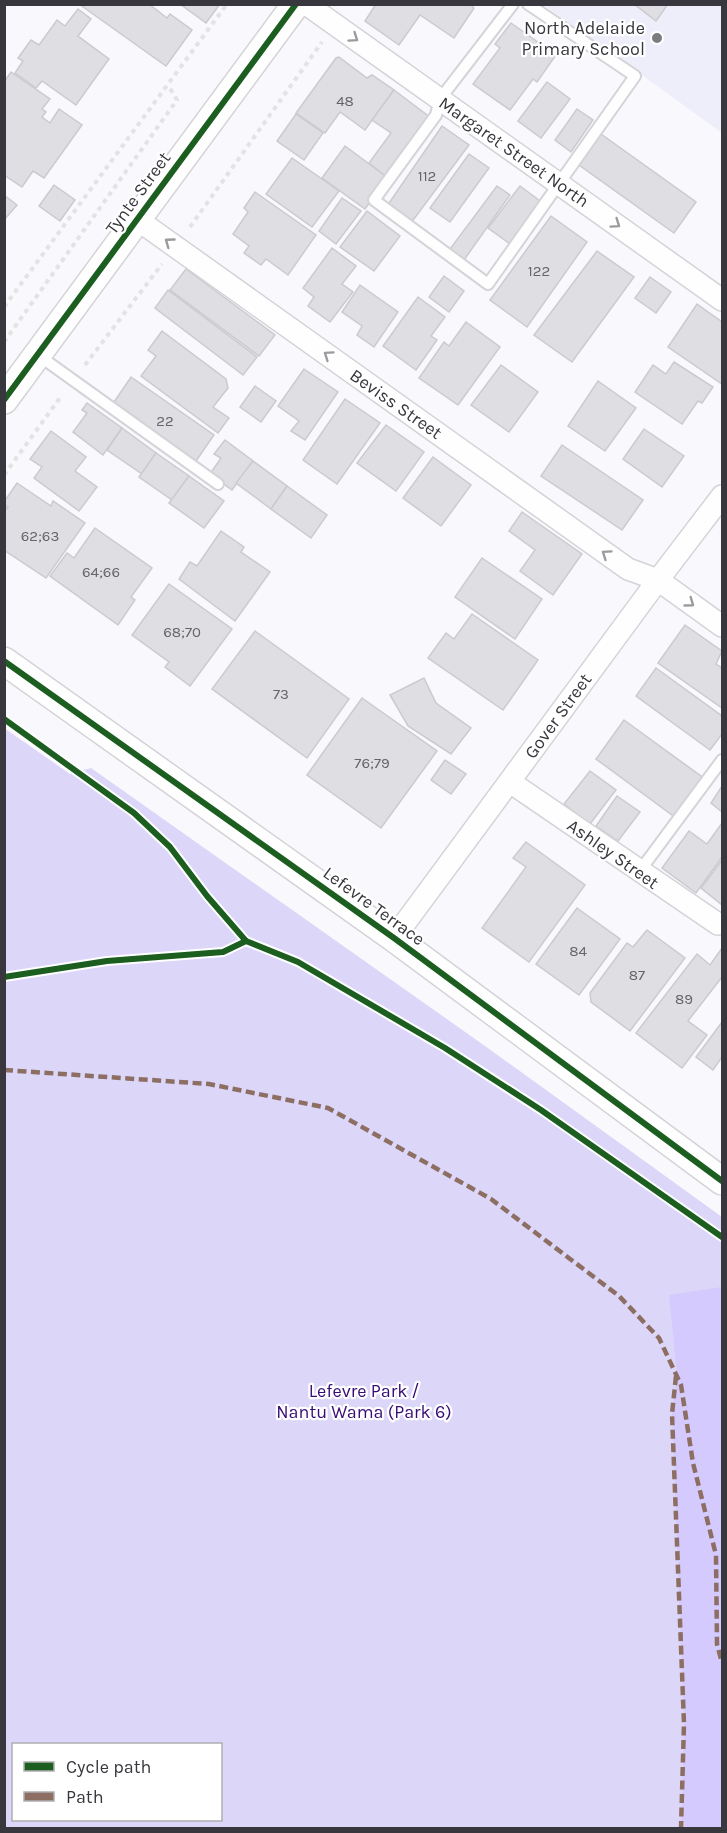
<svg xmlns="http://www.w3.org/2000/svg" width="727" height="1833" viewBox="0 0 727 1833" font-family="Karla,sans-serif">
<rect width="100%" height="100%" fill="#f8f8fd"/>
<polygon fill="#eeedfa" points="544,5 722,5 722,133 638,72"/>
<path fill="#dcd6f8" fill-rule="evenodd" d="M4,728L70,774L91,768L485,1046L722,1217V1828H5ZM14,1744H220V1820H14Z"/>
<polygon fill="#d5cafe" points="722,1287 722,1828 681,1828 684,1724 672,1414 677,1374 669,1295"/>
<g fill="#dfdee3" stroke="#cbcbcf" stroke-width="1.5">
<polygon points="79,4 149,4 167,18 170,14 192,30 166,66"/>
<polygon points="180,4 220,4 206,23"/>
<polygon points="376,4 470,4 474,8 454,38 420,15 399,45 365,21"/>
<polygon points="634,4 668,4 656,21"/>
<polygon points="78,9 91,19 78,36 109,59 76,105 42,81 36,88 15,73 23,61 18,58 31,40 39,45 57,20 65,26"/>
<polygon points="511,23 556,55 537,82 533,79 510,110 473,84 500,48 495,44"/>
<polygon points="339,57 367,78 372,75 394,90 365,130 340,112 325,133 296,113 336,58"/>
<polygon points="11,72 50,99 42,109 46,112 42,117 50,123 59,109 82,125 44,178 33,171 22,187 4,175 4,82"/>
<polygon points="547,82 570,99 541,138 518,121"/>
<polygon points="394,90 431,118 386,177 369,163 391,133 372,120"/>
<polygon points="577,109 593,120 571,152 555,140"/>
<polygon points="296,114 323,133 304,160 277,141"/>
<polygon points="442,126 469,145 411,223 387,206"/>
<polygon points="601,134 696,202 674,233 579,165"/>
<polygon points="345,146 388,178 365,209 322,178"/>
<polygon points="469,154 489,168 450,222 430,208"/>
<polygon points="292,158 339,191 312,227 266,194"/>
<polygon points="54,185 75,200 60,221 39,206"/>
<polygon points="497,186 510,195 464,260 450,249"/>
<polygon points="520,186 544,204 513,246 488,228"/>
<polygon points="255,192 316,235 288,275 266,259 261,265 244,253 249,246 233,234 248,212 244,208"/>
<polygon points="4,195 17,205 4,220"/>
<polygon points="342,198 361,211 336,244 319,231"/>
<polygon points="367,211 400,236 374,271 340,247"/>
<polygon points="551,216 587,242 527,327 490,300"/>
<polygon points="332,248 356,266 342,284 353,292 330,322 308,306 314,297 303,288"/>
<polygon points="597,251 634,277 572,362 534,335"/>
<polygon points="186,269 275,335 259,356 170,290"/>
<polygon points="444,276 464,291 449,312 429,297"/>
<polygon points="650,277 671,292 656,313 635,298"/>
<polygon points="360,285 398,312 374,347 357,335 362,326 342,312"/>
<polygon points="168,290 257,357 243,375 155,308"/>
<polygon points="418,297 445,317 431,336 437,340 416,370 383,346"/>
<polygon points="697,304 722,322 722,384 668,347"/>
<polygon points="466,322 500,347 458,405 419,378 444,342 449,346"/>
<polygon points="162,331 226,379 228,388 213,407 229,418 218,433 141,376 156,356 148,350"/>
<polygon points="674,362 713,387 702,403 698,401 682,424 635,392 653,365 666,374"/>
<polygon points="501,365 538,392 509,432 471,405"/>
<polygon points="304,369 338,392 305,440 291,431 299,421 278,406"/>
<polygon points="131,377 214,435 194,464 135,423 138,419 114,402"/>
<polygon points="598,381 636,408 605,451 568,426"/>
<polygon points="255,386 276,401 261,422 240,407"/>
<polygon points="345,399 380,423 337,484 303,460"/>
<polygon points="87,403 122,428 103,455 73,432 87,413 82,410"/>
<polygon points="386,425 424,452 396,491 357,463"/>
<polygon points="122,428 156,453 142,474 107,450"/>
<polygon points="644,429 684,456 662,487 623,459"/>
<polygon points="51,431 86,457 75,471 97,487 79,511 34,478 42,467 30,459"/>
<polygon points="225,440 253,461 232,490 210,474 221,458 214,454"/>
<polygon points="562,445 643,500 622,530 541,476"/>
<polygon points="156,453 189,476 172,500 139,477"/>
<polygon points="433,457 471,485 441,526 403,498"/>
<polygon points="253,461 287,486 271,509 236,483"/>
<polygon points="189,476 224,501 204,528 169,503"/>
<polygon points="17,483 51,506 53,501 85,523 46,578 4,550 4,512 8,507 4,505 4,502"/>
<polygon points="287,486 327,515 311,538 271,509"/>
<polygon points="522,512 582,554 553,595 520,571 535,550 509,531"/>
<polygon points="95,528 152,568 131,597 135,600 118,625 50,576 67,553 74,558"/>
<polygon points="221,531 244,547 241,552 270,572 235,621 179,579 190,562 197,566"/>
<polygon points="482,558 542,599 515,639 455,597"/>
<polygon points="169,584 232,629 190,686 165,667 169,662 132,635"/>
<polygon points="472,614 538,660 503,710 428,658 446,633 454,639"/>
<polygon points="685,625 722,651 716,664 722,668 722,708 658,663"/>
<polygon points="255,631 349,699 307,758 212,689"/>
<polygon points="656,668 722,716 722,734 710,750 636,696"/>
<polygon points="424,678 436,703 471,728 451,754 408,726 390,695"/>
<polygon points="362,698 437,751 381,828 307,775"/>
<polygon points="624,720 705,779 676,818 596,759"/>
<polygon points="445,760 466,774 451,794 431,780"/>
<polygon points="590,771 616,790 590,824 564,804"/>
<polygon points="722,786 722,812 711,803"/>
<polygon points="617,796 640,812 618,841 596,826"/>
<polygon points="722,823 722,857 696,893 662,868 689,831 707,844"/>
<polygon points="526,842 585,885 529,962 482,928 526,867 513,858"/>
<polygon points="722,860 722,905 701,888"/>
<polygon points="577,908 620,939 579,995 536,964"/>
<polygon points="647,930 685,958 630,1031 591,1002 590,993 627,943 633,947"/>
<polygon points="722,948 722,977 688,1021 707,1035 682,1068 636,1033 697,954 710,965"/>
<polygon points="722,1022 722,1057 713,1070 696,1057"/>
</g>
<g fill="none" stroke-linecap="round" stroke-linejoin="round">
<g stroke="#d4d4d8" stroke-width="14">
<g id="service">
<polyline points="513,4 440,99 436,115 374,200 488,284 635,76 528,4"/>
<polyline points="38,355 218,484"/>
<polyline points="639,872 722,760"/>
</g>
</g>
<g stroke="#d4d4d8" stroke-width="24">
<g id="minor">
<polyline points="306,4 722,300"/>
<polyline points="138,220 628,569 658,580 722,626"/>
<polyline points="510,782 718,924"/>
<polyline points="394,938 658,580 722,496"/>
</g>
</g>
<g stroke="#d4d4d8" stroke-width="30">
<g id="tertiary">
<polyline points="4,400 296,4"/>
<polyline points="4,661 394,938 722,1181"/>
</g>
</g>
<g stroke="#e3e3e4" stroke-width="4" stroke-dasharray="4.5 4.5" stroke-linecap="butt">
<polyline points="190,227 322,42"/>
<polyline points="4,307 227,4"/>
<polyline points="4,342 177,100 168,85"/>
<polyline points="85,365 162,264"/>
<polyline points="4,475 62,395"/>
</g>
<use href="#service" stroke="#fefeff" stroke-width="10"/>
<use href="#minor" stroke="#fefeff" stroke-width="21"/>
<use href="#tertiary" stroke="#fefeff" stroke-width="27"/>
<g stroke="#8d6e63" stroke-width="4.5" stroke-dasharray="9 4.5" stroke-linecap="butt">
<polyline points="4,1070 209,1084 328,1108 491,1199 619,1296 659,1338 681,1385 693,1463 716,1555 717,1644 722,1663"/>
<polyline points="676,1376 672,1414 684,1724 681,1828"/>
</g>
<g stroke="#fff" stroke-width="10">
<g id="cycleway">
<polyline points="4,400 296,4"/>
<polyline points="4,661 394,938 722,1181"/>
<polyline points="4,719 134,813 170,847 207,896 246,941 298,962 445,1048 541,1110 722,1237"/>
<polyline points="4,977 107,961 223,952 246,941"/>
</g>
</g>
<use href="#cycleway" stroke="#1b5e20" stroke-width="6"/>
</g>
<defs><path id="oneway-chevron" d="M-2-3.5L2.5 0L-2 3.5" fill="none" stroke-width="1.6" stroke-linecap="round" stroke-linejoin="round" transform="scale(1.5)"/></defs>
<g stroke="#9b9a9e">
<use href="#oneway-chevron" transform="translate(354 38) rotate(35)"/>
<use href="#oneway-chevron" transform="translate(616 224) rotate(35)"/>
<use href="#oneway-chevron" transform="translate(169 242) rotate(-144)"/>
<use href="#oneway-chevron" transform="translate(328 355) rotate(-145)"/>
<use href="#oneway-chevron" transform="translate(606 554) rotate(-145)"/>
<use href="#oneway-chevron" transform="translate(690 603) rotate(36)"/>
</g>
<circle fill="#7b7b80" stroke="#fff" stroke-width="2" cx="657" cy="38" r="6"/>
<g text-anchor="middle" stroke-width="4.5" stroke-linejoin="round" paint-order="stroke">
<g font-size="15" fill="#646469">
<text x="345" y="106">48</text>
<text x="427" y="181">112</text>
<text x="539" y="276">122</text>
<text x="165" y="426">22</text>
<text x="40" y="541">62;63</text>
<text x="101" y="577">64;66</text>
<text x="182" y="637">68;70</text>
<text x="281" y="699">73</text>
<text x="372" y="768">76;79</text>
<text x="578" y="956">84</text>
<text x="637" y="980">87</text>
<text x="684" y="1004">89</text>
</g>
<g font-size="18" fill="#38373d" stroke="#fff" text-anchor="end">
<text x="645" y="34">North Adelaide<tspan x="645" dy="21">Primary School</tspan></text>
</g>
<g font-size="18" fill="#38373d" stroke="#fff">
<text transform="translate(514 152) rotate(35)" y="6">Margaret Street North</text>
<text transform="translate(138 193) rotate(-54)" y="6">Tynte Street</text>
<text transform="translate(396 404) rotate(35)" y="6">Beviss Street</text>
<text transform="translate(558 716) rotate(-54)" y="6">Gover Street</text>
<text transform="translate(613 854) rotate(35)" y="6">Ashley Street</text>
<text transform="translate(374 906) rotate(36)" y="6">Lefevre Terrace</text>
</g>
<g font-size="18" fill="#370c75" stroke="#fff">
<text x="364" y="1397">Lefevre Park /<tspan x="364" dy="21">Nantu Wama (Park 6)</tspan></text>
</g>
</g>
<rect width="727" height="1833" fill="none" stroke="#38373d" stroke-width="12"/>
<rect x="12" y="1743" width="210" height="78" fill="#ffffff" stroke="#afafb1" stroke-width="1.5"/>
<rect x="24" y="1762" width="30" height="9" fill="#1b5e20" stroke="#afafb1" stroke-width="1.5"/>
<text x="66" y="1773" font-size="18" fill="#38373d">Cycle path</text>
<rect x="24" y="1792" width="30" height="9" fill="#8d6e63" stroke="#afafb1" stroke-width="1.5"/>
<text x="66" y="1803" font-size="18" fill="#38373d">Path</text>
</svg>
